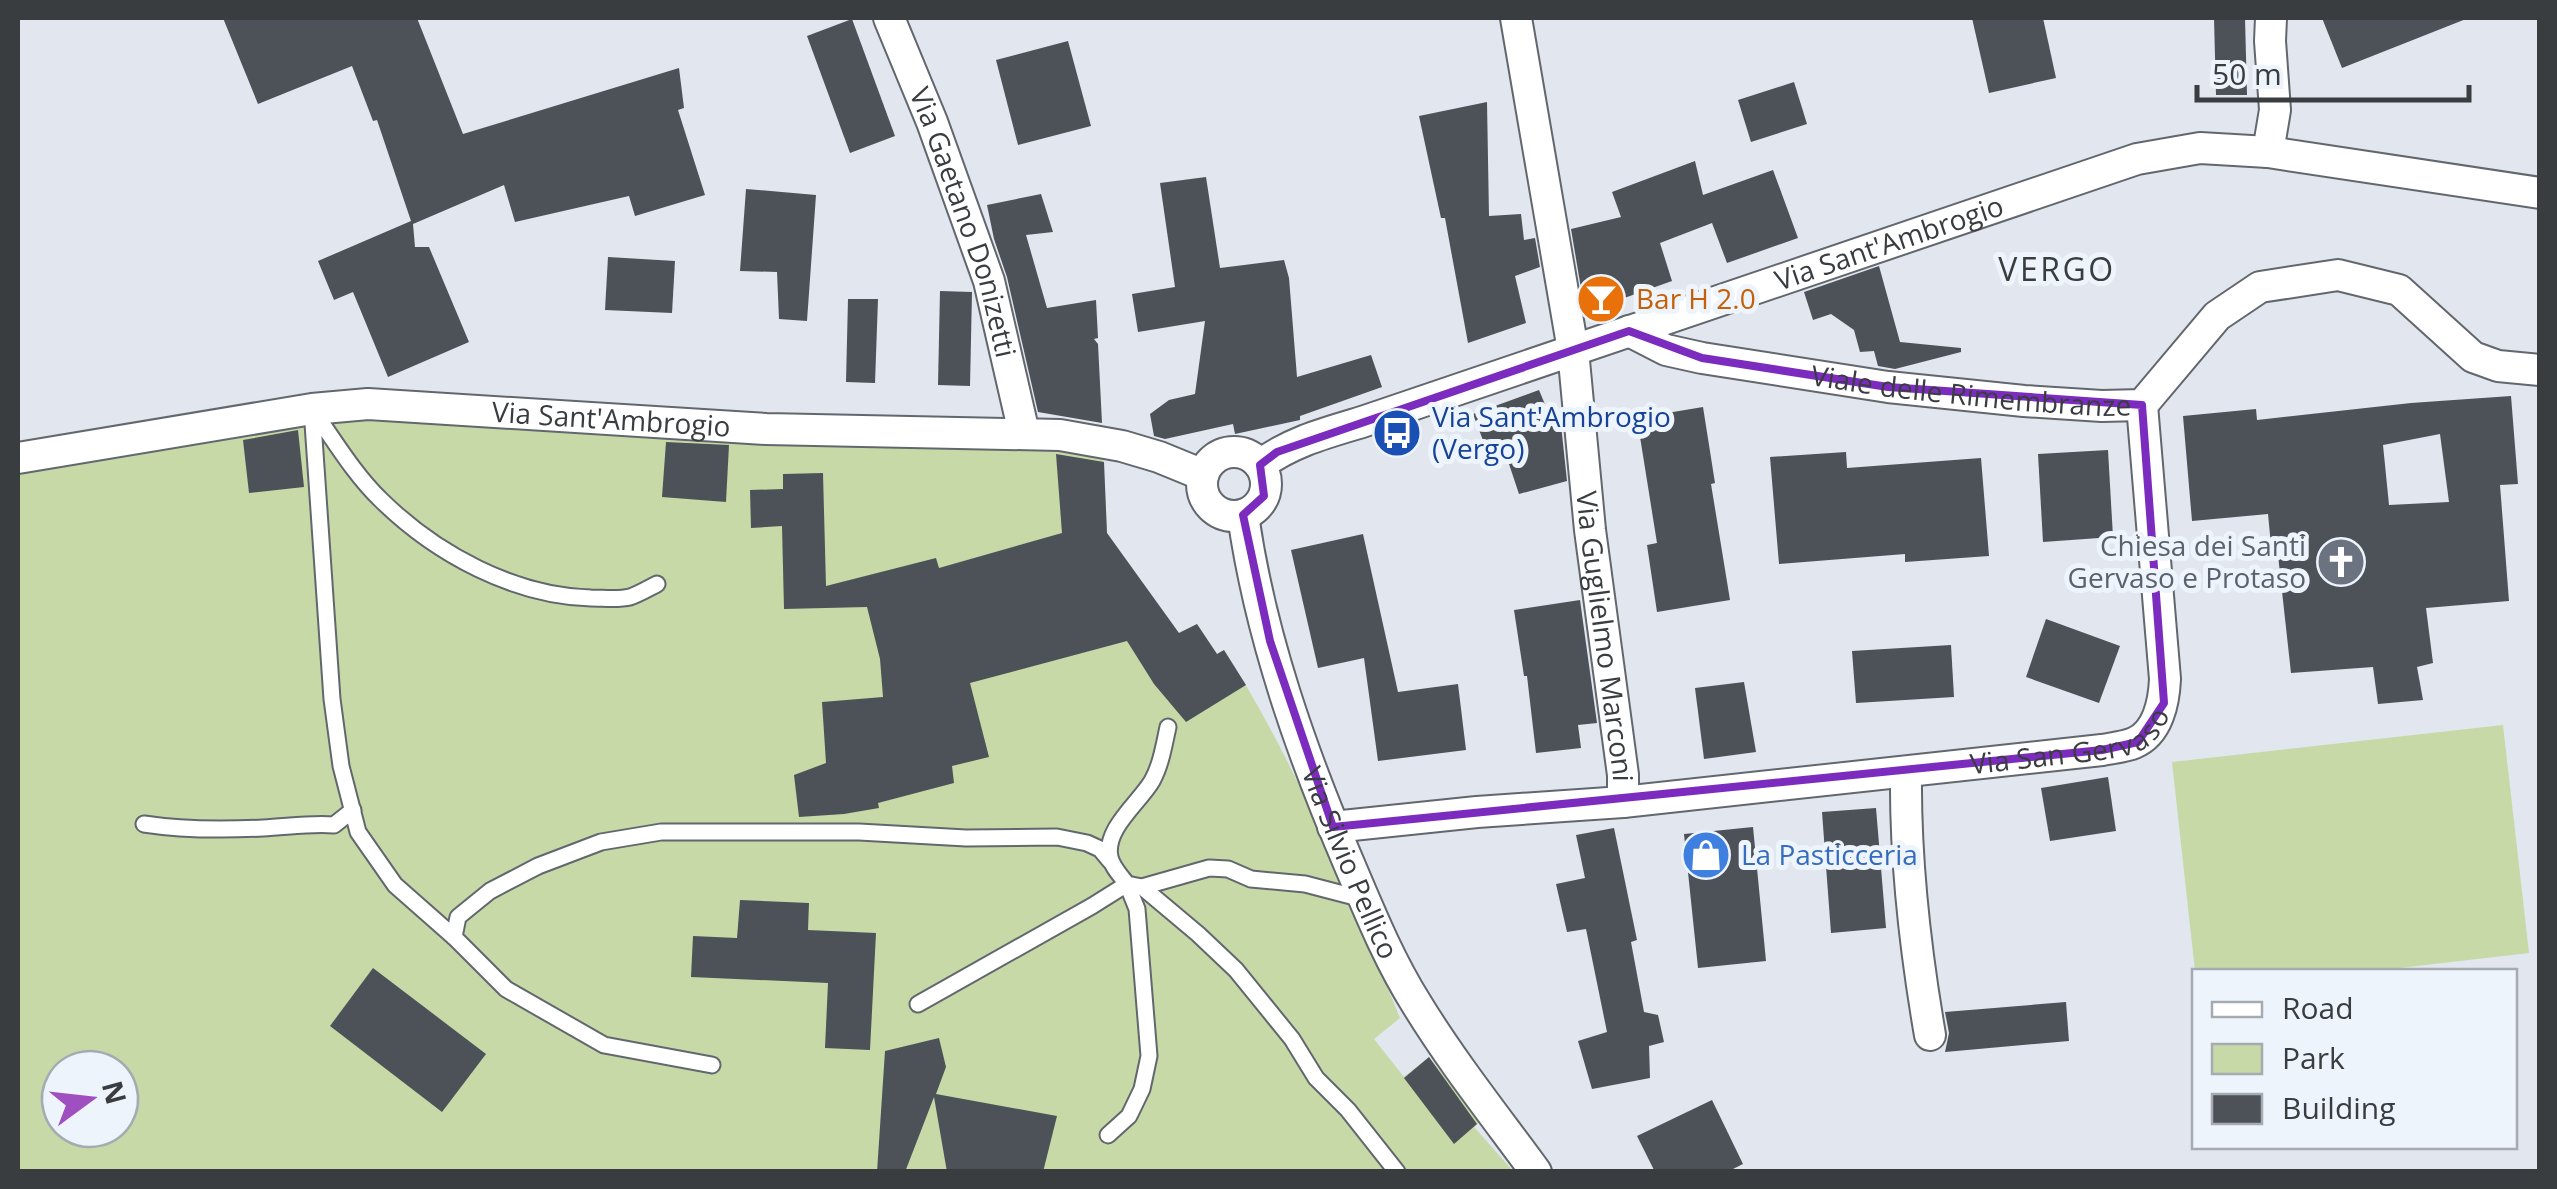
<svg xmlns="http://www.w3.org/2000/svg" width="2557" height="1189" viewBox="0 0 2557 1189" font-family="'Open Sans',sans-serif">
<rect width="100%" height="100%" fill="#e1e6ef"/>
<g fill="#c7d9a7" fill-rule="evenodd">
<path d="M344,412L1103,452L1107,533L1178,633L1197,624L1217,654L1224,650C1298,765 1348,892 1400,1018L1374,1039L1404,1077L1429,1057L1481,1121L1474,1127L1513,1171L18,1172V468ZM60,1069H120V1129H60Z"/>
<polygon points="2503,725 2529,953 2365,972 2195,971 2172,762"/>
</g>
<g fill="#4d5259" fill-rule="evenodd">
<polygon points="223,18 417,18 463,134 679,68 684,108 678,110 705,195 635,216 629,196 515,222 504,185 413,224 415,247 429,247 469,342 388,377 353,292 334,300 318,261 411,221 377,120 373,121 352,66 258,104"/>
<polygon points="1972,18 2043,18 2056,78 1989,93"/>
<polygon points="2214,18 2245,18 2247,95 2216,95"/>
<polygon points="2322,18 2466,18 2466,19 2342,68"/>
<polygon points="852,19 895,136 850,153 807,36"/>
<polygon points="1068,41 1091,126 1018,145 996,60"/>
<polygon points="1794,82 1807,124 1751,142 1738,100"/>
<polygon points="1487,102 1489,216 1521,214 1524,240 1535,238 1540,267 1515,276 1526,323 1468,343 1445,218 1441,218 1419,116"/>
<polygon points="1695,161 1703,195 1773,170 1798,238 1727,263 1712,223 1660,243 1672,281 1585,312 1571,229 1621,217 1612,192"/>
<polygon points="1206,177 1220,268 1284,260 1289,278 1297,377 1371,355 1382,387 1300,416 1300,420 1235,434 1233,424 1165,439 1154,436 1150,414 1169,400 1195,394 1205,321 1138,332 1132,294 1175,287 1160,183"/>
<polygon points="746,189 816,195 807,321 779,319 777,272 740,271"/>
<polygon points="1041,194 1053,232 1026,235 1047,308 1096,300 1098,338 1094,339 1098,344 1102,423 1038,412 1007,277 994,239 987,205"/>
<polygon points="608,257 675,261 672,313 605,310"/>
<polygon points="1879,266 1900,342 1961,348 1961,352 1895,369 1878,366 1874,351 1860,352 1854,330 1831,314 1813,320 1804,292"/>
<polygon points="940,291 972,292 970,386 938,385"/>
<polygon points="848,299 878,299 875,383 846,382"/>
<polygon points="1539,390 1554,426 1561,425 1567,481 1519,494 1508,461 1492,464 1473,414"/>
<path d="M2511,396L2518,484L2500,485L2509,601L2426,608L2433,663L2417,667L2423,700L2378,704L2373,667L2291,673L2277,546L2271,545L2268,514L2192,521L2183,416L2256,409L2257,420L2411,403ZM2440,434L2449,502L2389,505L2383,445Z"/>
<polygon points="1703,407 1715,483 1711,484 1730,600 1657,612 1647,545 1657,543 1637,418"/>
<polygon points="298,430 304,487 249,493 243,440"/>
<polygon points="666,442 729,445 726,502 662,497"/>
<polygon points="2108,450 2113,537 2043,542 2038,454"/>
<polygon points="1846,452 1847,468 1981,458 1989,556 1905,562 1905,554 1779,564 1770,457"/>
<polygon points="1056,454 1104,462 1107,533 1179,633 1197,624 1217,654 1224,650 1246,685 1186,722 1154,684 1127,641 970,683 989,757 952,766 954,783 878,803 879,808 844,814 799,817 794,775 826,763 822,702 883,697 880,659 867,607 784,609 782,526 751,528 750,490 783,489 783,474 823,473 826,586 936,558 939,568 1062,533"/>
<polygon points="1363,534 1398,692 1458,684 1466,750 1378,761 1364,658 1318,668 1291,550"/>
<polygon points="1580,600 1597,723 1578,725 1581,748 1536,753 1527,676 1524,676 1514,610"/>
<polygon points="2046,619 2120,646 2099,703 2026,677"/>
<polygon points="1951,645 1954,697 1856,703 1852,651"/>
<polygon points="1744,682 1756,752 1704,759 1695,688"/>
<polygon points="2108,777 2116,831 2050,841 2041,788"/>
<polygon points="1876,808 1886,928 1831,933 1822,812"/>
<polygon points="1753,827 1766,961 1698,968 1684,834"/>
<polygon points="1614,828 1637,940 1631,942 1644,1012 1658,1015 1664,1042 1649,1046 1650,1078 1592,1089 1578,1041 1607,1032 1586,929 1567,932 1556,884 1585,878 1576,835"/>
<polygon points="740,900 809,903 808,930 876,933 870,1050 825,1048 828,983 691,977 693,936 737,938"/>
<polygon points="373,968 486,1054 442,1112 330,1026"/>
<polygon points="2066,1002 2069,1041 1945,1052 1949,1033 1945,1012"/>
<polygon points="939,1038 946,1067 936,1094 1057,1116 1043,1172 947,1172 934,1097 905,1172 877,1172 885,1051"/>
<polygon points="1429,1057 1477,1124 1454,1144 1404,1078"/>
<polygon points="1712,1100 1743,1164 1727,1172 1655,1172 1637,1136"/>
</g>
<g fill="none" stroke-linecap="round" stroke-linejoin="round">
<g stroke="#62676e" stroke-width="19">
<g id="service">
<path d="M1168,727C1164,745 1161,765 1152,781C1139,803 1104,829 1110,857C1112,867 1121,876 1127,884L1142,887L1209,868L1228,869L1251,879L1305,884L1351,896"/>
<path d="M144,824C183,830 223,830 263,828C287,827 310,823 334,825L353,810"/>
<polyline points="1142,887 1198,934 1236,970 1292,1039 1316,1078 1348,1110 1397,1172"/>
<path d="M454,937L395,885L358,832L341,766L332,699L312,409C334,440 354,474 381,500C436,554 514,596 591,598C604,598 618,600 630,597C639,594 649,588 657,584"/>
<polyline points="918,1004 1092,906 1127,884 1137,909 1149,1056 1142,1089 1129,1116 1108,1135"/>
<polyline points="712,1065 604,1045 506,989 454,937 458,917 490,891 538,866 601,842 661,832 859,832 966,838 1057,837 1087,843 1100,849 1110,861"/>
</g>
</g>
<g stroke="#62676e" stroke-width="34">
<g id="minor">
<path id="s1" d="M889,18L932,122L989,281L1024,433"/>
<path id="s2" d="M1516,18L1573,350L1590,530L1623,775V802"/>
<polyline points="2268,152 2275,110 2270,41 2271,18"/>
<path id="s3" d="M1629,331L1666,350L1702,358L1888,387L2024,401L2102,406L2142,405L2217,316L2260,287L2338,275L2399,290L2473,357L2498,366L2540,370"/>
<circle cx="1234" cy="484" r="32"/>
<path id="s4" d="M18,458L312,409L368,404L766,429L1060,435L1122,446L1159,457L1203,475"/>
<path id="s5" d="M1260,465C1291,442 1325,433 1362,422L2137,159L2200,148L2268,152L2540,193"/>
<path id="s6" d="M1243,515C1260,636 1302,754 1350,866C1370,913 1389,960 1416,1003C1452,1062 1495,1116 1536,1172"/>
<path d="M1906,773C1905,861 1915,948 1930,1035"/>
<path id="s7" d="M1333,827L1477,812L1623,802L2102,750C2112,748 2124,747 2134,743C2158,733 2164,702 2165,679L2142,405"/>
</g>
</g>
<use href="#service" stroke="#fff" stroke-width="15"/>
<use href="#minor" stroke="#fff" stroke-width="30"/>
</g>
<path fill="none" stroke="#7b2cbf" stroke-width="8" stroke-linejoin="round" d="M1629,331L1702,358L1888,387L2142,405L2164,703L2138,742L2102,750L1333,827L1270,641L1243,515L1264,496L1260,465L1277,452Z"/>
<defs>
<g id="bar-disc" transform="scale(2.5)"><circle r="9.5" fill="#e8710a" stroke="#eef4fc"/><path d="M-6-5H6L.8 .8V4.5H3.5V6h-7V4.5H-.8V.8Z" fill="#fff"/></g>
<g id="bus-disc" transform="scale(2.5)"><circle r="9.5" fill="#1a4fb4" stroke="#eef4fc"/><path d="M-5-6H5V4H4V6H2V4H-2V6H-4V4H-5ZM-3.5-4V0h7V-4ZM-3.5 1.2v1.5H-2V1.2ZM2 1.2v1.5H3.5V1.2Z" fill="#fff"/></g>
<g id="church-disc" transform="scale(2.5)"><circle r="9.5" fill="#6b7280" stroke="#eef4fc"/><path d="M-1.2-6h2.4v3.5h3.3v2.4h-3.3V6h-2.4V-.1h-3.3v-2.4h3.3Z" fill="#fff"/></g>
<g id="shop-disc" transform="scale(2.5)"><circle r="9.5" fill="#3f7fe0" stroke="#eef4fc"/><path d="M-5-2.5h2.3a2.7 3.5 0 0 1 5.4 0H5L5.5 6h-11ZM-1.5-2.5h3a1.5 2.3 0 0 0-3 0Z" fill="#fff"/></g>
</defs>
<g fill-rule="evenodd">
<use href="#bar-disc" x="1601" y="299"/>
<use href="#bus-disc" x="1397" y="433"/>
<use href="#church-disc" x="2341" y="562"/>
<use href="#shop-disc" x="1706" y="855"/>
</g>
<g text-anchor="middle" stroke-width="10" stroke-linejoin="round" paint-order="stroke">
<g font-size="28" fill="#3a3d40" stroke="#eef4fc">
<text dy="10" stroke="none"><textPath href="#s1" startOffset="218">Via Gaetano Donizetti</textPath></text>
<text dy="10" stroke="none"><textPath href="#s5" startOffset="668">Via Sant'Ambrogio</textPath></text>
<text dy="10" stroke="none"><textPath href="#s3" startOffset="350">Viale delle Rimembranze</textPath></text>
<text dy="10" stroke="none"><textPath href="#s4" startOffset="598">Via Sant'Ambrogio</textPath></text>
<text dy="10" stroke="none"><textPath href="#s2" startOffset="625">Via Guglielmo Marconi</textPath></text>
<text dy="10" stroke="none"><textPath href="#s7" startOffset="745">Via San Gervaso</textPath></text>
<text dy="10" stroke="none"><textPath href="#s6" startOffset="365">Via Silvio Pellico</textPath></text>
</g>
<g font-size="28" fill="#c56008" stroke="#eef4fc" text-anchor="start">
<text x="1636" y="309">Bar H 2.0</text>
</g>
<g font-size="28" fill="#164399" stroke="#eef4fc" text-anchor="start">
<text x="1432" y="427">Via Sant'Ambrogio<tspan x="1432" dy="32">(Vergo)</tspan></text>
</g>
<g font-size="28" fill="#5b616d" stroke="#eef4fc" text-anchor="end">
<text x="2306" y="556">Chiesa dei Santi<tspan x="2306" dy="32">Gervaso e Protaso</tspan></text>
</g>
<g font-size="28" fill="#366cbe" stroke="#eef4fc" text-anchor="start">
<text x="1741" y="865">La Pasticceria</text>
</g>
<g font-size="32" letter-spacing="2.5" fill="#3a3d40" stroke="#eef4fc">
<text x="2057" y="281">VERGO</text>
</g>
</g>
<rect width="2557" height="1189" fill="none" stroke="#3a3d40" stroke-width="40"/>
<rect x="2192" y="969" width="325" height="180" fill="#eef4fc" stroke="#a6abb1" stroke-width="2.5"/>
<rect x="2212" y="1002" width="50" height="15" fill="#ffffff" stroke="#a6abb1" stroke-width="2.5"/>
<text x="2282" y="1019" font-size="30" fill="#3a3d40">Road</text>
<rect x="2212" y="1044" width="50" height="30" fill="#c7d9a7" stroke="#a6abb1" stroke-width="2.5"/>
<text x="2282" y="1069" font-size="30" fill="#3a3d40">Park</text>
<rect x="2212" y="1094" width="50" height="30" fill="#4d5259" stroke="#a6abb1" stroke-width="2.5"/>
<text x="2282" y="1119" font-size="30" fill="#3a3d40">Building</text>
<g transform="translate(90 1099) rotate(75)"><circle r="48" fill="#eef4fc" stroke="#a6abb1" stroke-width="2.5"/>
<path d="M0-8L18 38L0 25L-18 38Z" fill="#9f4fc0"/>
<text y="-15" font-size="28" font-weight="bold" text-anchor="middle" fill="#3a3d40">N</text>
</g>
<path d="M2197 85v15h272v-15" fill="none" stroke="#3a3d40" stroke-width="5"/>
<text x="2212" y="85" font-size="30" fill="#3a3d40" stroke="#eef4fc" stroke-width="8" paint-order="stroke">50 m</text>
</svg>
